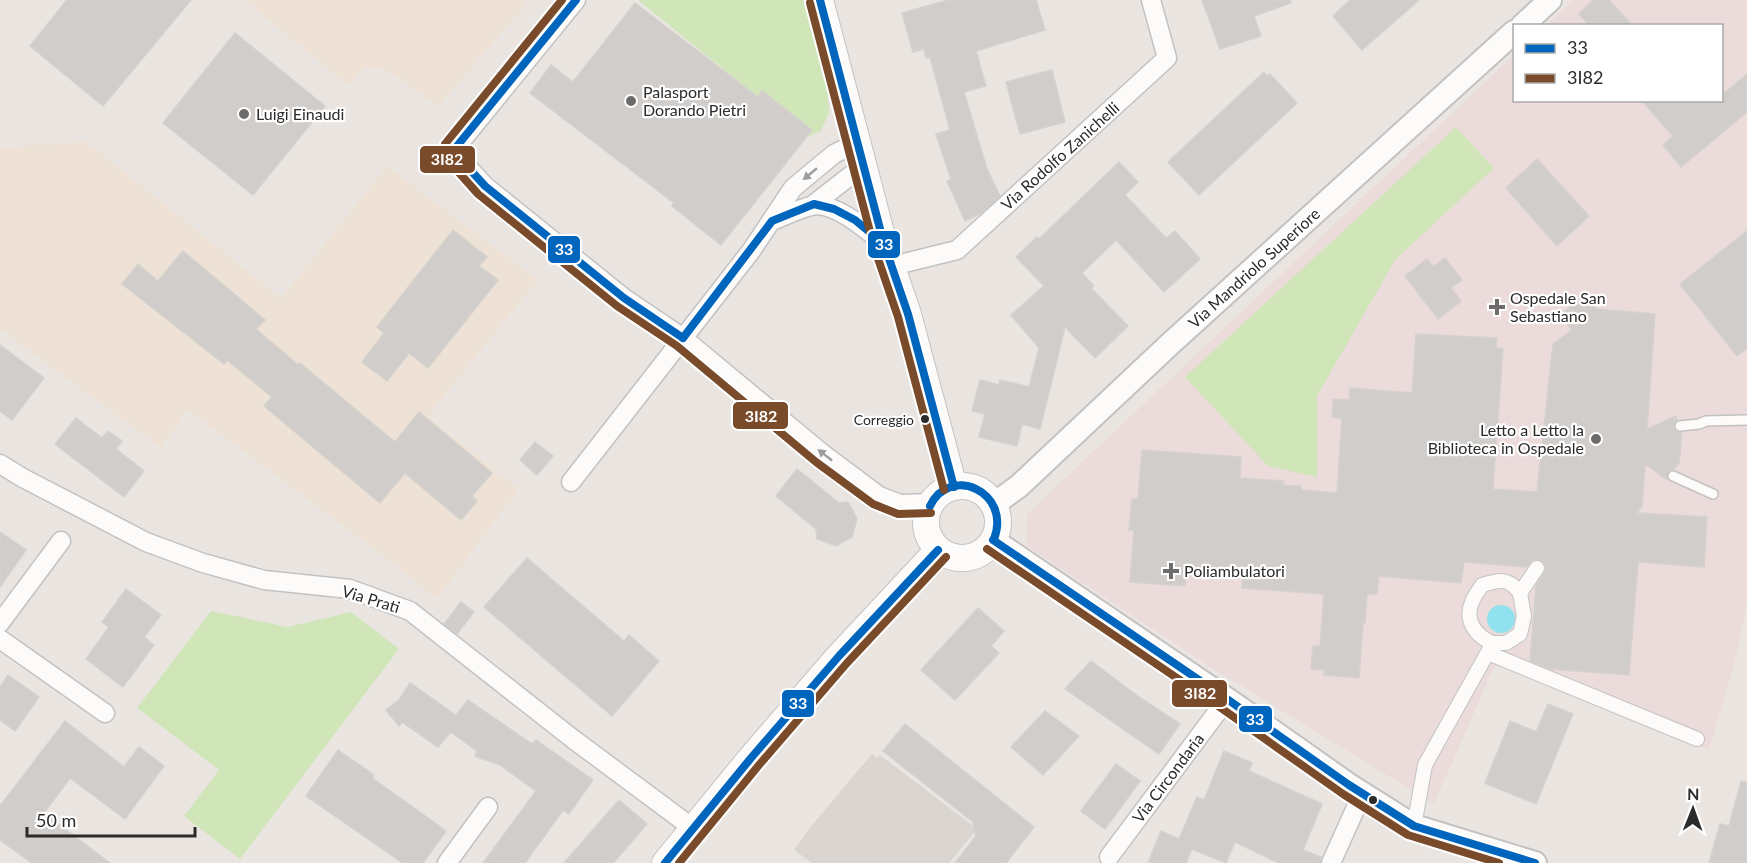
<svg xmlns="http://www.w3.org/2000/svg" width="1747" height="863" viewBox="0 0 1747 863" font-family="Lato,sans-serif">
<rect width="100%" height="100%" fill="#eae5e1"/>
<g fill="#ede2d5">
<polygon points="244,0 530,0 438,107 389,71 365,67 349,86"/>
<polygon points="87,142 281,298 387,166 538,280 428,416 519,489 437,599 369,545 205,423 188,409 161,448 0,329 0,147"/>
</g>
<polygon fill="#ecdbdb" points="1573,0 1747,0 1747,603 1735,661 1709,750 1496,662 1434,804 1209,666 1027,546 1027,514 1514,55 1514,100 1722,100 1722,26 1546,25"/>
<g fill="#d0e6b8">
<polygon points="638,0 803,0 827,82 829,112 821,131 807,137"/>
<polygon points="1456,127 1494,168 1395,260 1317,396 1317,477 1268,466 1185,377"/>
<polygon points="211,611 288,627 351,612 399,649 240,859 184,816 219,770 137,708"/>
</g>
<polygon fill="#dad5d1" points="872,754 877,758 880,755 977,829 949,863 812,863 794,850 813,824"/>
<circle fill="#91e2ee" cx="1501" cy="619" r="14"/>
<g fill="#d0cdca" stroke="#d5d1cd" stroke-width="1.5">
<polygon points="67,0 191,0 103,106 30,46"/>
<polygon points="948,0 1036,0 1045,30 976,51 986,86 964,92 987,169 1000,196 981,213 965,221 947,181 951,179 936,134 950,130 930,57 926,58 924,49 913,52 902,13"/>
<polygon points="1202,0 1290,0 1291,3 1254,16 1261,36 1220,49"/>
<polygon points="1350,0 1419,0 1362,50 1333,16"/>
<polygon points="1593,0 1609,0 1633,26 1590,26 1579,14"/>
<polygon points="635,3 758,97 762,91 812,130 721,245 672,206 674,203 530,93 551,65 573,82"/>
<polygon points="235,33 325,106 253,195 163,123"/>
<polygon points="1052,70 1065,122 1020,134 1006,82"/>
<polygon points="1264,72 1268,76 1270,74 1297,103 1199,195 1168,162"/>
<polygon points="1747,74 1747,112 1681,167 1663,145 1673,136 1641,100 1722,100 1722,95"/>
<polygon points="1537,159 1589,216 1557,246 1506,188"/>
<polygon points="1119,162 1138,182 1125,195 1166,238 1175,231 1200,259 1164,292 1116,240 1082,273 1094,286 1091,288 1128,326 1095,358 1065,327 1040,429 1022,424 1017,446 979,437 985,414 972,411 980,380 999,385 1000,380 1029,387 1039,348 1011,315 1044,286 1016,257 1037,237 1039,239"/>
<polygon points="453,230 487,257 479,266 498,280 428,368 409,353 387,381 362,362 384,333 377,327"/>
<polygon points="1747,231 1747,348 1737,356 1680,284"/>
<polygon points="183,251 265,320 256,329 298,365 300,363 395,442 419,412 492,473 472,496 477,501 461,520 405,473 380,503 264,406 272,397 227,360 224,364 122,284 138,264 158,281"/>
<polygon points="1445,258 1462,280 1451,288 1461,301 1438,319 1405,276 1427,259 1433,267"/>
<polygon points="1586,295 1597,309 1655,314 1647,429 1676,416 1677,420 1673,427 1677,432 1682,433 1679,463 1674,469 1669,471 1666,479 1645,464 1642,506 1637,513 1707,517 1704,567 1638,562 1629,675 1550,669 1530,661 1536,586 1546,568 1545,564 1538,559 1533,560 1527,567 1464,562 1461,583 1379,576 1377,594 1367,594 1365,623 1363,623 1359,678 1324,675 1324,670 1311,669 1313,646 1320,646 1324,594 1242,588 1243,572 1186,567 1185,586 1130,582 1134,530 1129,530 1132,499 1138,499 1142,450 1241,457 1240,478 1284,481 1283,485 1301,486 1301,490 1337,493 1342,418 1332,417 1333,399 1349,400 1350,388 1412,393 1416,334 1497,338 1496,348 1503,349 1493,489 1537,492 1553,344 1572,330 1560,315"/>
<polygon points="0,345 44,378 12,420 0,411"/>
<polygon points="76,418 102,438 108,431 122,441 116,449 144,471 124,497 55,444"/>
<polygon points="535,442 553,456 537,475 520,460"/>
<polygon points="797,469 839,503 848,502 857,519 852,537 836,546 817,539 816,529 776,496"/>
<polygon points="0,532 26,550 0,587"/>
<polygon points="527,558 624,641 629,635 659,661 612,716 484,607"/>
<polygon points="126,589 161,615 144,637 154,645 123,687 86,659 109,627 102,622"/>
<polygon points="461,602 474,612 457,634 444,624"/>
<polygon points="978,608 1004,631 991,646 999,653 955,700 921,670"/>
<polygon points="1091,661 1139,697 1180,724 1159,754 1065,689"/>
<polygon points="8,675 39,697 15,731 0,720 0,687"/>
<polygon points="410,683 456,715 468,700 532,744 536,740 593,780 569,814 563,810 525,863 483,863 536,791 500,765 475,756 477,751 451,732 438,747 402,722 399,726 386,710 399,700"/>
<polygon points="1548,704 1573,714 1536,804 1485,783 1510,721 1536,732"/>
<polygon points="1045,711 1079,736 1043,775 1011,747"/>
<polygon points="65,721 124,767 139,747 164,766 125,819 70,778 44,813 110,863 32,863 0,840 0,806"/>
<polygon points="905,724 1034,827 1006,863 955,863 976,836 973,822 883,751"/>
<polygon points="338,750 374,775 372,778 446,831 423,863 403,863 306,796"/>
<polygon points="1224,751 1252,763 1249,771 1322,804 1303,850 1321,857 1320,863 1279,863 1235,842 1226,863 1192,849 1186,863 1148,863 1161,831 1179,839 1197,797 1204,800"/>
<polygon points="1116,764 1140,781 1105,829 1081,811"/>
<polygon points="1741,781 1747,782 1747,863 1709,863 1720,824 1729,826"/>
<polygon points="619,800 647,824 613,863 564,863"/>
</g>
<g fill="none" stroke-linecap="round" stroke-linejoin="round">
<g stroke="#c3c2c3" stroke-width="12">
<g id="service">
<polyline points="1680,426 1699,424 1706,421 1747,420"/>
<polyline points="1673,476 1713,494"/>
</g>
</g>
<g stroke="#c3c2c3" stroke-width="16">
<g id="pedestrian">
<path d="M1493,643C1476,637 1464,620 1472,602C1474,596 1479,590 1482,585C1499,580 1508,577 1520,593"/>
<polyline points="1488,653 1697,739"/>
<polyline points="1414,826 1425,765 1493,643 1506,643 1520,634 1524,616 1520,593 1537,568"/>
</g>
</g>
<g stroke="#c3c2c3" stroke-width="21">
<g id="minor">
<polyline points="576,0 453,151 485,186 624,298 683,338 823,454 879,496 900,504 931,503"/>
<polyline points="814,204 864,165"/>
<path d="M772,221C785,216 798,209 811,206C833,200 868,231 884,244"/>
<polyline points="892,266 957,250 1167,58 1151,0"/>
<polyline points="0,464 23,478 146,542 203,563 264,580 350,589 410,611 573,739 694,829"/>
<polyline points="571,482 751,251 793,188 834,154 858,142"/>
<polyline points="0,623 61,541"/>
<polyline points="0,639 105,713"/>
<polyline points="1109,857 1227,699"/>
<polyline points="447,863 488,807"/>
<polyline points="1331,863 1362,794"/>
</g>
</g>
<g stroke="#c3c2c3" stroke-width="26">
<g id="tertiary">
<polyline points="1522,26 1550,0"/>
<polyline points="993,505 1019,486 1170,344 1514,32"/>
<polyline points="993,540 1227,699 1349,785 1414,826 1535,863"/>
</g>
</g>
<g stroke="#c3c2c3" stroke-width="28">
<g id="secondary">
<polyline points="820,0 884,244 908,314 954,487"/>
<circle cx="962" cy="522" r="36"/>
<polyline points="665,863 751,758 839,656 938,550"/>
</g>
</g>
<use href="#service" stroke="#fcfbfa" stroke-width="9"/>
<use href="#pedestrian" stroke="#fcfbfa" stroke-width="14"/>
<use href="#minor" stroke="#fcfbfa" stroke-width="18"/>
<use href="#tertiary" stroke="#fcfbfa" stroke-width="22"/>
<use href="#secondary" stroke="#fcfbfa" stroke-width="26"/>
<g stroke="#fff" stroke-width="12">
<g id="bus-1">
<polyline points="820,0 884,244 908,314 954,487"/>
<polyline points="453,151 485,186 624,298 683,338"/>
<polyline points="453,151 576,0"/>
<polyline points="683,338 772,221 814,204 834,209 855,220 884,244"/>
<path d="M930,506C950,464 1012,492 994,539"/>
<polyline points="993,540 1227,699 1349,785 1414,826 1535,863"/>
<polyline points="665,863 751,758 839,656 938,550"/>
</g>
</g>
<g stroke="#fff" stroke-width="12">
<g id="bus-2">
<polyline points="562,0 445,144 443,151 445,157 478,194 617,306 677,346 816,462 873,504 898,514 931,513"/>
<polyline points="810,3 874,247 898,317 944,490"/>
<polyline points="987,549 1221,708 1343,794 1408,835 1499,863"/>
<polyline points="679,863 759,765 847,663 946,557"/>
</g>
</g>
<use href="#bus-1" stroke="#0065bd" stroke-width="8"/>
<use href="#bus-2" stroke="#7a4b2a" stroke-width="8"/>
</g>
<defs><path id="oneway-solid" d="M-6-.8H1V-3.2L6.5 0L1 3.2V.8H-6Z" transform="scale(1.5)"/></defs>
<g fill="#9e9d9d">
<use href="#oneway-solid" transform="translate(810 174) rotate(140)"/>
<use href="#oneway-solid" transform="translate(825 455) rotate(-142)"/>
</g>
<g fill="#6e6c6b" stroke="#fff" stroke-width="2">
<circle cx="631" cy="101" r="6"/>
<circle cx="244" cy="114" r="6"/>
<path d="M1494 298h6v6h6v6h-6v6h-6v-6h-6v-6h6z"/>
<circle cx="1596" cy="439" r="6"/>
<path d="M1168 562h6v6h6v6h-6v6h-6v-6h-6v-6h6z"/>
</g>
<g fill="#2b2b2b" stroke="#fff" stroke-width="2">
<circle cx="925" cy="419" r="5"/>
<circle cx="1373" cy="800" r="5"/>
</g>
<g text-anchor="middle" stroke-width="4.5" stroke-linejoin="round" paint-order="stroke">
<g font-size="14" fill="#2b2b2b" stroke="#fff" text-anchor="end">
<text x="914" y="425">Correggio</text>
</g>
<g font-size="16" fill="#2b2b2b" stroke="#fff" text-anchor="start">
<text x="643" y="98">Palasport<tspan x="643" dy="18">Dorando Pietri</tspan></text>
<text x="256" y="120">Luigi Einaudi</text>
<text x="1510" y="304">Ospedale San<tspan x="1510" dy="18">Sebastiano</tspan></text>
<text x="1584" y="436" text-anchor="end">Letto a Letto la<tspan x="1584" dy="18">Biblioteca in Ospedale</tspan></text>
<text x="1184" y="577">Poliambulatori</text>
</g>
<g font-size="16" fill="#2b2b2b" stroke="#fff">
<text transform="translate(1060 156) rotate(-42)" y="6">Via Rodolfo Zanichelli</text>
<text transform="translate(1254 268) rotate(-42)" y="6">Via Mandriolo Superiore</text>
<text transform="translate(371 599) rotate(17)" y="6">Via Prati</text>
<text transform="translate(1168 778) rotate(-53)" y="6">Via Circondaria</text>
</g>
</g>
<g stroke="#fff" stroke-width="2">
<rect x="419" y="145" width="57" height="29" rx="6" fill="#7a4b2a"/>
<rect x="867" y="230" width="34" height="29" rx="6" fill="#0065bd"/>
<rect x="547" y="235" width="34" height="29" rx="6" fill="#0065bd"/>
<rect x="732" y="401" width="57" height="29" rx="6" fill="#7a4b2a"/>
<rect x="1171" y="679" width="57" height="29" rx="6" fill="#7a4b2a"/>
<rect x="781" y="689" width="34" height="29" rx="6" fill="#0065bd"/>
<rect x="1238" y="705" width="35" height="28" rx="6" fill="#0065bd"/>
</g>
<g font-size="16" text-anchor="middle" font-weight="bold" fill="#fff">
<text x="447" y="165">3I82</text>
<text x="884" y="250">33</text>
<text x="564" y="255">33</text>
<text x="761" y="422">3I82</text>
<text x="1200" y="699">3I82</text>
<text x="798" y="709">33</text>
<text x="1255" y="725">33</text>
</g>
<rect x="1513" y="24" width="210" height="78" fill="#ffffff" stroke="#aaaaaa" stroke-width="1.5"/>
<rect x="1525" y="44" width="30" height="9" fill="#0065bd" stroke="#aaaaaa" stroke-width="1.5"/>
<text x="1567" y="54" font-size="18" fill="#2b2b2b">33</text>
<rect x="1525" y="74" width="30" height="9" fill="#7a4b2a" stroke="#aaaaaa" stroke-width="1.5"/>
<text x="1567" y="84" font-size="18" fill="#2b2b2b">3I82</text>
<g transform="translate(1693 809) rotate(1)" stroke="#ffffff" stroke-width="4.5" paint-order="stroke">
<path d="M0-4.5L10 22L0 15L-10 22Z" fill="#2b2b2b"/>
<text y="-9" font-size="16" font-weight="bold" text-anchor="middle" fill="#2b2b2b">N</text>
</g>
<path d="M27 827v9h168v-9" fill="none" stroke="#2b2b2b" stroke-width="3"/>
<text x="36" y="827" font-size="18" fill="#2b2b2b" stroke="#ffffff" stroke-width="4.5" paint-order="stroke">50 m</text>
</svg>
